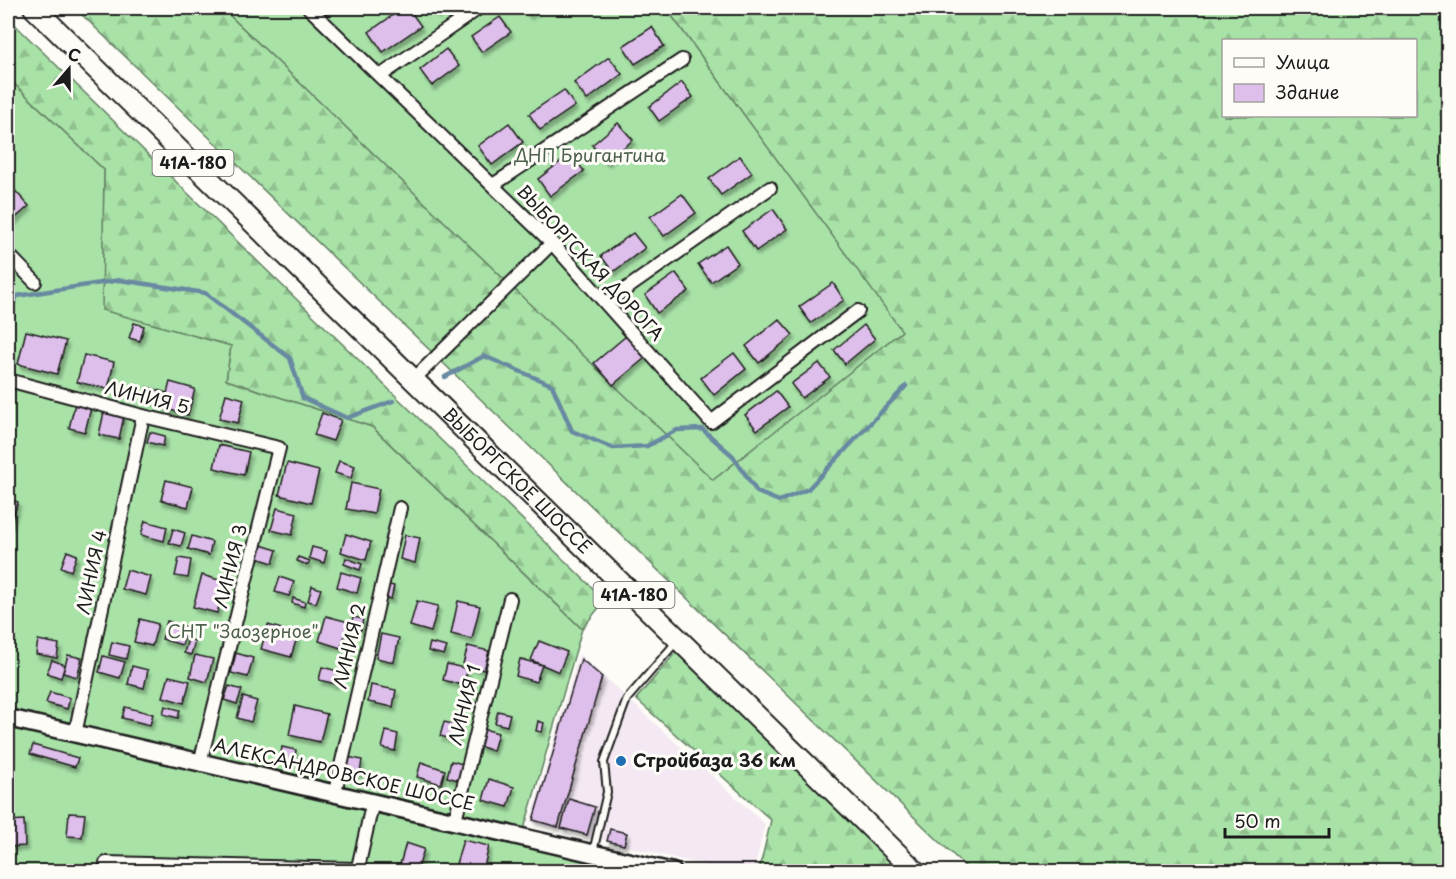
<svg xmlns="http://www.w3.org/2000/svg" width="1456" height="879" viewBox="0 0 1456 879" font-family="'Playpen Sans',sans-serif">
<defs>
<pattern id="forest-firs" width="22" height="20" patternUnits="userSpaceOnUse" patternTransform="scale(1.5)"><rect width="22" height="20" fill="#a8e2a7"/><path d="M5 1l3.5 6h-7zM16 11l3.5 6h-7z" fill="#90c18f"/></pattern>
<filter id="shadow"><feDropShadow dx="2.5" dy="4.5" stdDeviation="1.5" flood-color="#0004"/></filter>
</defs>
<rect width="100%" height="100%" fill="#fdfcf7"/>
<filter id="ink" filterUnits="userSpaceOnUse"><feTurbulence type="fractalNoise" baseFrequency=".0167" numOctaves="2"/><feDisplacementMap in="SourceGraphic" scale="12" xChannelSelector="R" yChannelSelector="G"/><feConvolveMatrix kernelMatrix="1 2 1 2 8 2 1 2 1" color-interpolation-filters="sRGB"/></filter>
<g filter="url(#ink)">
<polygon fill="#f4e9f3" points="579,654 765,824 754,871 730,872 530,822"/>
<g fill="url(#forest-firs)" stroke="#627f62" stroke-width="1.5" fill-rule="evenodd">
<path d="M75,8H222L713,479L901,331L666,8H1448V871H970ZM1224,40H1416V116H1224Z"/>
<polygon points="8,18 605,600 582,629 372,427 226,380 231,346 101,310 104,170 8,78"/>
<polygon points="676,652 900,871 759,871 771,820 636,699"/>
</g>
<g fill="#a8e2a7" stroke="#627f62" stroke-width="1.5">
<polygon points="222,8 666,8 902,331 713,480"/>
<polygon points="8,78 104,170 102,310 231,346 226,380 372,427 582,629 522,836 673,871 8,871"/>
</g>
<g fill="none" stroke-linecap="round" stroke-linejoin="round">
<g stroke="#6889a1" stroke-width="4.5">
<polyline points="8,315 17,296 120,280 205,293 290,358 303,398 347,418 393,401"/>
<polyline points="445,377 484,356 552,385 572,431 613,448 647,446 677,430 702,429 733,456 757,492 779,501 808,489 906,386"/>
</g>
</g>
<g fill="#debeea" stroke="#1c1c1c" stroke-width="1.5" filter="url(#shadow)">
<polygon points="403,8 408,8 421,26 383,52 369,32"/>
<polygon points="432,8 445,8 437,14"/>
<polygon points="523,8 539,8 529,15"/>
<polygon points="500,17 511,32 482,52 471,37"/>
<polygon points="652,27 664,46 635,64 623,46"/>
<polygon points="446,49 459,66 432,86 420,70"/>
<polygon points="609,57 622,74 587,100 574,83"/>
<polygon points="682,82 693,97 659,121 649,107"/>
<polygon points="564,90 575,106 540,130 529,114"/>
<polygon points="509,123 523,142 492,165 478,146"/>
<polygon points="618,123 633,140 606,162 592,145"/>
<polygon points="571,154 584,171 550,196 538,179"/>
<polygon points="740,156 752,173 721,195 709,179"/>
<polygon points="8,183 29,206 10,223 8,220"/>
<polygon points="682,194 696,213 664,236 650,217"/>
<polygon points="773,209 787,229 756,251 742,231"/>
<polygon points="633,233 645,248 613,272 601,256"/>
<polygon points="726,245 738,263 711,282 698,264"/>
<polygon points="676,273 689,291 657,313 645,295"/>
<polygon points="833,283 844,300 811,323 799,307"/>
<polygon points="779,319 793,335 759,363 746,346"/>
<polygon points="134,323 144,326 140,341 129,338"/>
<polygon points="864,325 875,339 845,364 834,350"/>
<polygon points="26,331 66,341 57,374 18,364"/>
<polygon points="626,336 645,358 613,385 594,363"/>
<polygon points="734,353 746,369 714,395 701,378"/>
<polygon points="84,355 114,362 108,389 77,382"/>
<polygon points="819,363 830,377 802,398 791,384"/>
<polygon points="170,382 195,389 188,415 163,408"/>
<polygon points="147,387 167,393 164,404 144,399"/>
<polygon points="776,391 788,407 757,430 745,415"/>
<polygon points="226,394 244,399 238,423 219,419"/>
<polygon points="75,404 91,408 85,432 69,428"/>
<polygon points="104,412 124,416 119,439 99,435"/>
<polygon points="322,413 341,420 333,441 314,435"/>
<polygon points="150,432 165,436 163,446 147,442"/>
<polygon points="219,445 249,452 244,475 214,468"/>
<polygon points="339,461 355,466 351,478 335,473"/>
<polygon points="287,463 319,471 311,503 279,495"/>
<polygon points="166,480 193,487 188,507 161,500"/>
<polygon points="351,483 379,489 374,514 346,509"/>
<polygon points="8,499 18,502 10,526 8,525"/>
<polygon points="277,508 297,513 292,535 271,530"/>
<polygon points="145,521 167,527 164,541 141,535"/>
<polygon points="173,529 185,533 181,546 169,543"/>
<polygon points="346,534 371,542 366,560 341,552"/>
<polygon points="405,535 420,538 415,563 400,559"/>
<polygon points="192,536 212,542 209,555 188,549"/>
<polygon points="261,545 277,550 273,563 257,558"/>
<polygon points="312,547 327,551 324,563 309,558"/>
<polygon points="67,551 77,555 71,571 61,567"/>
<polygon points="298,557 310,561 308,565 297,561"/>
<polygon points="179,558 191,560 188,578 175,576"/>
<polygon points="346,558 362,564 360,570 344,564"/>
<polygon points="127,570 151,577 146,595 122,589"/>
<polygon points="341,572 361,578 357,593 337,587"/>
<polygon points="202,575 226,582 217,613 193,607"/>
<polygon points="280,577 294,582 289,596 275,592"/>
<polygon points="386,584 394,586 391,599 383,597"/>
<polygon points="312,586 321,589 316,603 308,601"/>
<polygon points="293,598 305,602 304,607 292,603"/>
<polygon points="417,601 438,606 431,632 410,626"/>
<polygon points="458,601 480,606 472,639 451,634"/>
<polygon points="326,616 349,622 341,648 319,641"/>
<polygon points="353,617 363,619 361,630 350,628"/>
<polygon points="140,619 158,624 152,646 134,642"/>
<polygon points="167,621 188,627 182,645 162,639"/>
<polygon points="268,625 298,634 291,657 261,649"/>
<polygon points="381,634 399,638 394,662 376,658"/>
<polygon points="188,639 195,641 191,655 184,653"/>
<polygon points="38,640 59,644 57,658 36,654"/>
<polygon points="539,641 567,652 559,672 531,660"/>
<polygon points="112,642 129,646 126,659 109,655"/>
<polygon points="430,643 447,647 444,655 428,651"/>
<polygon points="468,646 489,651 484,670 463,664"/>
<polygon points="236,653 253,658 248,677 231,673"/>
<polygon points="68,655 82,658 77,677 63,673"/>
<polygon points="195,655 213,659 207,682 190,677"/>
<polygon points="103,656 125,662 120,678 99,672"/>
<polygon points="520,659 542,665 536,682 516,676"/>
<polygon points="581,659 602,677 558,827 533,820"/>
<polygon points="52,660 65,665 61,678 47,673"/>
<polygon points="447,664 468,669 463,685 443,680"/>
<polygon points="132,666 148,670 144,688 128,684"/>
<polygon points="322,667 338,671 336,684 319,680"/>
<polygon points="169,676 190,681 184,703 163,697"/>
<polygon points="371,685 396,690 393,707 368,702"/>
<polygon points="229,686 242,690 237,704 224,700"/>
<polygon points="50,692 70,698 67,709 46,703"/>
<polygon points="243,697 257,701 251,722 237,718"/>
<polygon points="165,706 180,710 178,718 163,714"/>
<polygon points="295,706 327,714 320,742 289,735"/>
<polygon points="125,707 153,714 150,725 122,718"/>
<polygon points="498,711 510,714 507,726 495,723"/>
<polygon points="538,721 544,723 542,732 536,731"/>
<polygon points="444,722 461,726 456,740 440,736"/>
<polygon points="484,729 498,733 493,751 479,746"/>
<polygon points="386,731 398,734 395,751 382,748"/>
<polygon points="33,745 78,758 75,767 30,754"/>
<polygon points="282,747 296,750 294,762 280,759"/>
<polygon points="348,757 362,760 360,773 345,770"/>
<polygon points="451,761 463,764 458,780 447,777"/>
<polygon points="421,762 445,770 441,784 417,777"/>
<polygon points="489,779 514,787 508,807 483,800"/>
<polygon points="569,799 595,807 587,835 561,828"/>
<polygon points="69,813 85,814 82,837 67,836"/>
<polygon points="24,820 25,846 8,847 8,821"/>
<polygon points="610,829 627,833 624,845 607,841"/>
<polygon points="463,840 489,846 483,871 456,864"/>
<polygon points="406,843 424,849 417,872 399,868"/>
</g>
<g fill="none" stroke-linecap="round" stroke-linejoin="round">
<g stroke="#1c1c1c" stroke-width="10">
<polyline id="service" points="593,852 607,792 604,762 627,699 677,641"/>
</g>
<g stroke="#1c1c1c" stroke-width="16">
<g id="minor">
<polyline points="309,8 552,243 711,422 858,311"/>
<polyline points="380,76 479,8"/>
<polyline points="493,185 682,60"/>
<polyline points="8,254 35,282"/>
<polyline points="606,303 770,188"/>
<polyline points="414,379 552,243"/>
<polyline points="8,380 143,416 279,448 200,763"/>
<polyline points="75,734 143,416"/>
<polyline points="335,792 400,508"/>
<polyline points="455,820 510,599"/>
<polyline points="106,863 356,869"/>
<polyline points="357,872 373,801"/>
</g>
</g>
<g stroke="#1c1c1c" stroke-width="21">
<polyline id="tertiary" points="8,718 673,872"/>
</g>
<g stroke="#1c1c1c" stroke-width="24">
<g id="primary">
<path id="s1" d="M34,8L916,872"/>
</g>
</g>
<use href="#service" stroke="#fdfcf7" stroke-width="6"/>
<use href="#minor" stroke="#fdfcf7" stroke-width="12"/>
<use href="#tertiary" stroke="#fdfcf7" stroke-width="16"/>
<use href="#primary" stroke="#fdfcf7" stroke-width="20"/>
</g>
</g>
<circle fill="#1f6fb2" stroke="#fdfcf7" stroke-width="2" cx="621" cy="761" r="6"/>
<g text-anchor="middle" stroke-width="6" stroke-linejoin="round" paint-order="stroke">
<g fill="#fdfcf7" stroke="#605f5e" stroke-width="1.5">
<rect x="152.5" y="150" width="81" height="26" rx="4.5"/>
<rect x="593.5" y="582" width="81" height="26" rx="4.5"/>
</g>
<g font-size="16" font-weight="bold" fill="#1c1c1c">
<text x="193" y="169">41А-180</text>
<text x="634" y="601">41А-180</text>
</g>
<g font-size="18" fill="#4d614d" stroke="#fdfcf7">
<text x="590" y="162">ДНП Бригантина</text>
<text x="243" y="638">СНТ "Заозерное"</text>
</g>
<g font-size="18" fill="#1c1c1c" stroke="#fdfcf7">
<text transform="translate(590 263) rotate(47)" y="6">ВЫБОРГСКАЯ ДОРОГА</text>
<text transform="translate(147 398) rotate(14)" y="6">ЛИНИЯ 5</text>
<text dy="6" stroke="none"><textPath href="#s1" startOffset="676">ВЫБОРГСКОЕ ШОССЕ</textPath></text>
<text transform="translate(231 566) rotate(-76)" y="6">ЛИНИЯ 3</text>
<text transform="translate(92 572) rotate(-78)" y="6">ЛИНИЯ 4</text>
<text transform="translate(350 646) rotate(-77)" y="6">ЛИНИЯ 2</text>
<text transform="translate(465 705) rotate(-76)" y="6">ЛИНИЯ 1</text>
<text transform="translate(344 775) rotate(13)" y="6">АЛЕКСАНДРОВСКОЕ ШОССЕ</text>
</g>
<g font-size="18" font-weight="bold" fill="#1c1c1c" stroke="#fdfcf7" text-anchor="start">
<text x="633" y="767">Стройбаза 36 км</text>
</g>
</g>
<rect width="1456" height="879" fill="none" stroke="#fdfcf7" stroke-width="30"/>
<rect x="15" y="15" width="1426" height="849" fill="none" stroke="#1c1c1c" stroke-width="2" filter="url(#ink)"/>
<rect x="1222" y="39" width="195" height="78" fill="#fdfcf7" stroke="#a3a29f" stroke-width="1.5"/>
<rect x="1234" y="58" width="30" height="9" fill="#fdfcf7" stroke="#a3a29f" stroke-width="1.5"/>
<text x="1276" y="69" font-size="18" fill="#1c1c1c">Улица</text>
<rect x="1234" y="84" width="30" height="18" fill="#debeea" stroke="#a3a29f" stroke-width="1.5"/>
<text x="1276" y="99" font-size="18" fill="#1c1c1c">Здание</text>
<g transform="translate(69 69) rotate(20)" stroke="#fdfcf7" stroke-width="4.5" paint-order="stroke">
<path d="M0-4.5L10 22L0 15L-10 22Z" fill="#1c1c1c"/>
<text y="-9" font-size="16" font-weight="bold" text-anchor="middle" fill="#1c1c1c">С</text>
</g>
<path d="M1225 828v9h104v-9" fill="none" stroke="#1c1c1c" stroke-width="3"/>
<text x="1234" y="828" font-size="18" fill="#1c1c1c" stroke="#fdfcf7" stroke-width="4.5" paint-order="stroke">50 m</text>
</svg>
